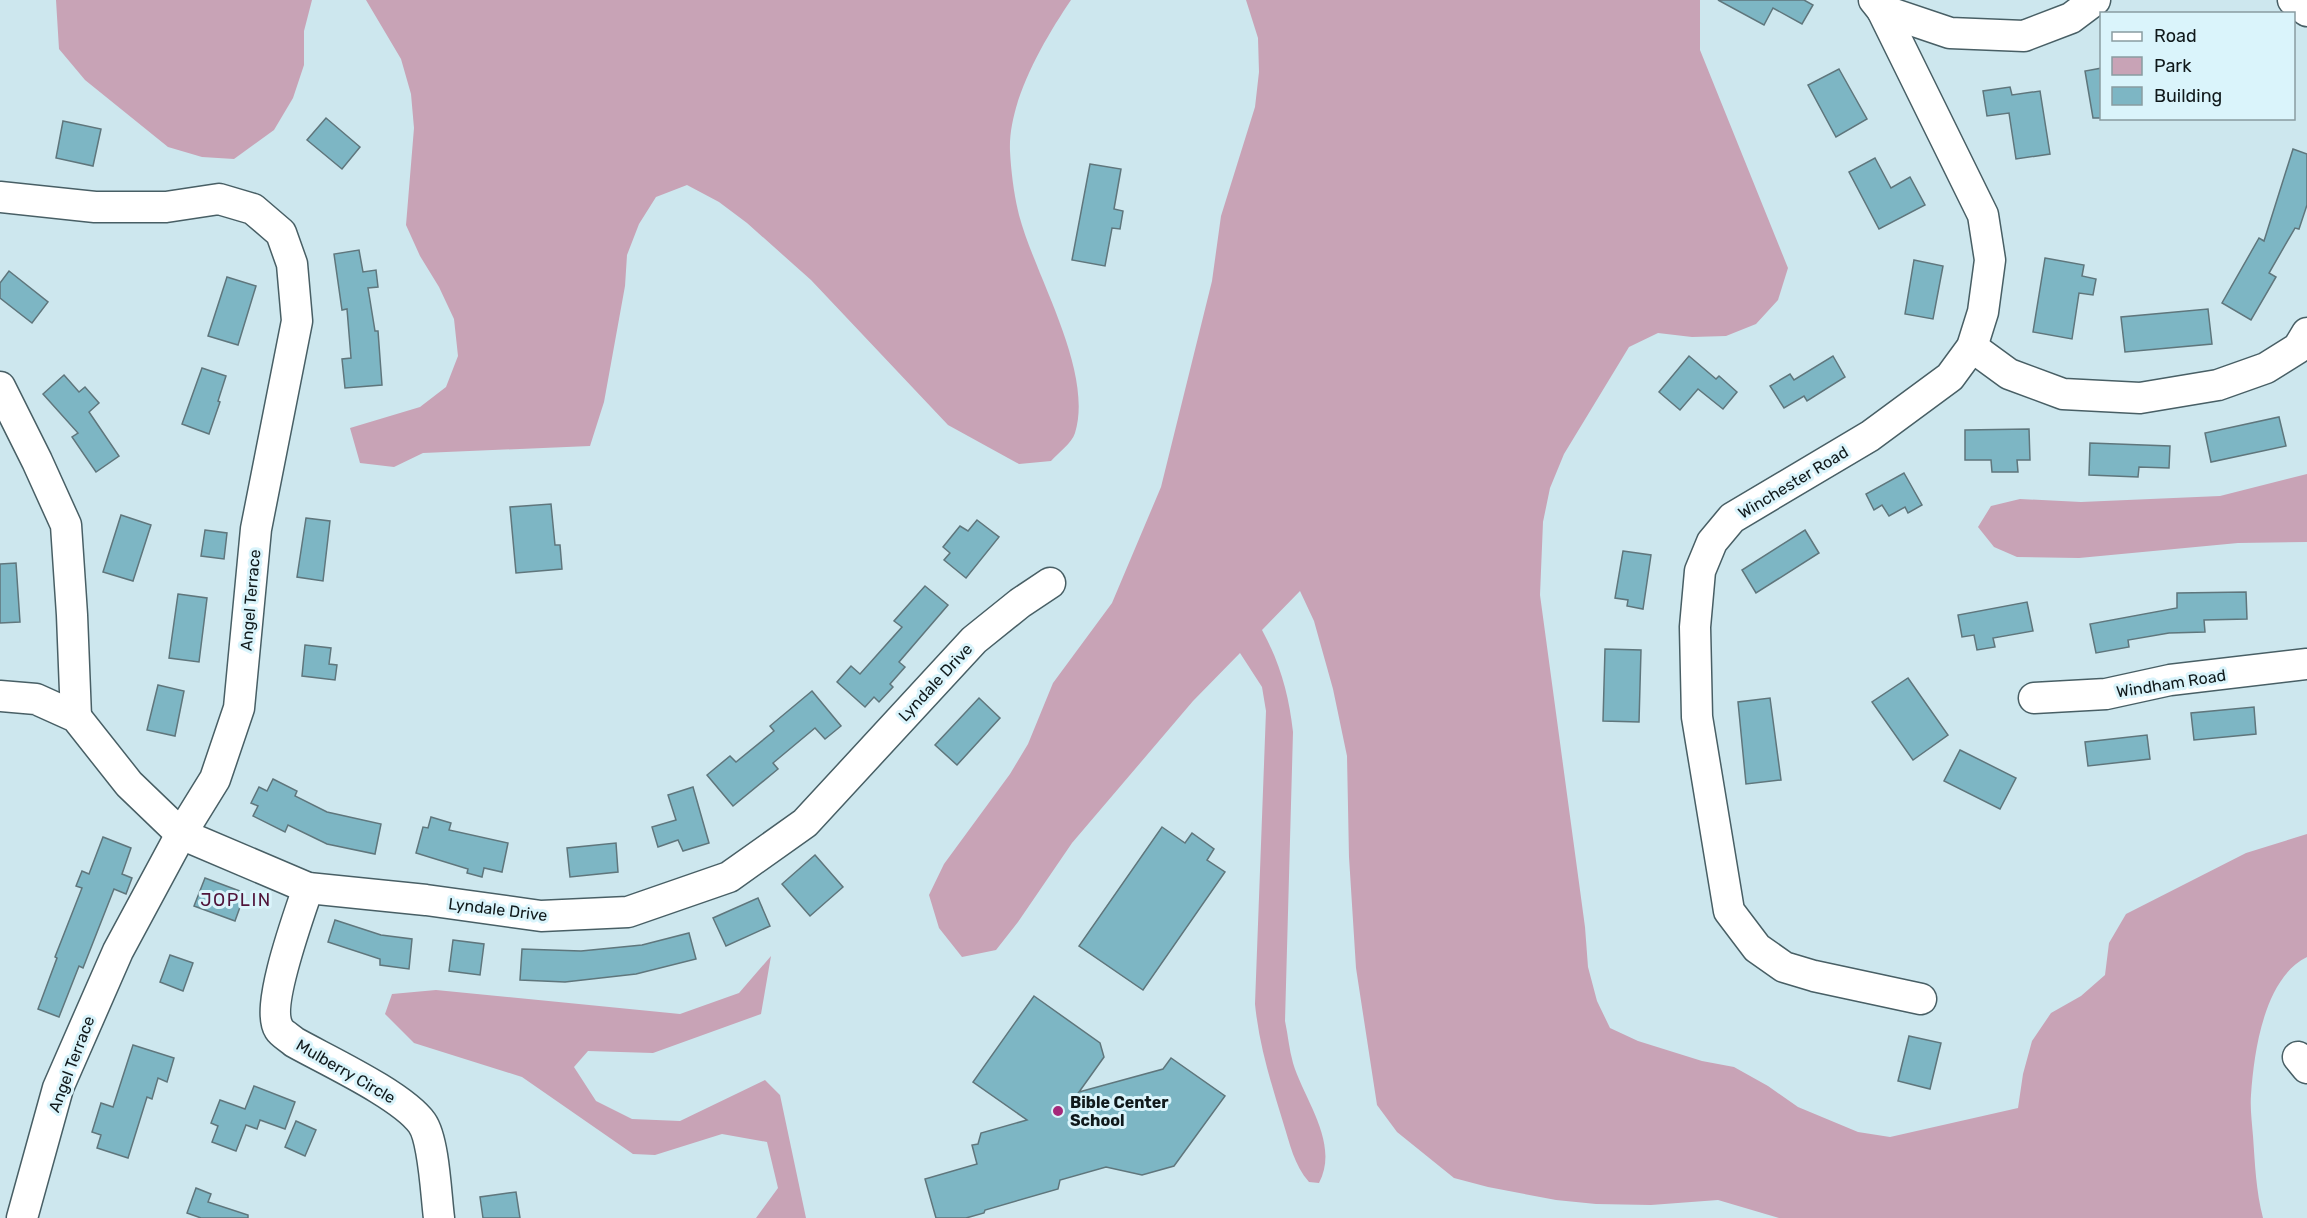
<svg xmlns="http://www.w3.org/2000/svg" width="2307" height="1218" viewBox="0 0 2307 1218" font-family="Rubik,sans-serif">
<rect width="100%" height="100%" fill="#cde7ee"/>
<g fill="#c8a3b6">
<polygon points="56,0 312,0 304,31 304,65 293,98 274,130 234,159 202,157 168,147 85,80 59,49"/>
<path d="M366,0H1071C1044,40 1008,101 1010,151C1011,171 1014,195 1019,215C1035,276 1094,371 1075,433C1072,443 1058,453 1051,461L1019,464L948,425L811,280L747,223L719,202L687,185L656,197L639,224L627,255L625,286L604,402L590,446L423,453L394,467L360,463L350,428L420,407L446,387L458,356L454,319L439,287L420,256L406,225L414,128L411,94L401,59Z"/>
<path d="M1246,0H1700V50L1788,268L1778,300L1756,324L1726,336L1692,337L1658,333L1629,347L1564,454L1550,488L1543,522L1540,595L1585,927L1588,967L1597,1001L1610,1028L1638,1041L1702,1061L1734,1067L1768,1086L1798,1107L1858,1132L1890,1137L2018,1108L2023,1074L2032,1041L2051,1013L2081,996L2105,975L2109,943L2126,914L2246,853L2307,834V957C2264,978 2254,1052 2251,1095C2250,1108 2252,1123 2253,1136C2255,1164 2256,1191 2263,1218H1779L1718,1200L1651,1205L1596,1204L1556,1200L1488,1187L1454,1178L1397,1132L1377,1105L1356,968L1349,857L1347,756L1333,689L1314,621L1300,591L1262,630C1280,663 1289,695 1293,732L1285,1021C1288,1035 1289,1049 1293,1063C1304,1100 1340,1143 1319,1183L1309,1182C1294,1165 1290,1144 1283,1122C1271,1083 1259,1045 1255,1004L1266,711L1262,687L1240,653L1193,701L1072,843L1018,922L996,950L962,957L939,928L929,895L944,864L1010,774L1028,744L1053,683L1112,603L1161,487L1212,281L1221,216L1255,107L1259,72L1258,38Z"/>
<polygon points="2307,474 2307,542 2238,543 2079,558 2017,557 1994,547 1978,527 1991,506 2020,499 2081,502 2220,496"/>
<polygon points="771,956 761,1014 653,1053 588,1051 574,1067 596,1101 632,1119 680,1121 765,1080 780,1095 806,1218 756,1218 778,1188 767,1142 722,1134 655,1155 633,1154 522,1077 414,1043 385,1014 392,994 436,990 680,1014 739,993"/>
</g>
<g fill="#7db6c4" stroke="#5f767c" stroke-width="1.5">
<polygon points="1718,0 1804,0 1813,5 1802,24 1773,8 1764,25"/>
<polygon points="2102,68 2102,118 2093,118 2085,71"/>
<polygon points="1839,69 1867,119 1836,137 1808,85"/>
<polygon points="2010,87 2012,95 2040,91 2050,154 2016,159 2009,113 1987,116 1983,91"/>
<polygon points="326,118 360,147 342,169 307,140"/>
<polygon points="63,121 101,129 93,166 56,158"/>
<polygon points="2293,149 2307,154 2307,205 2299,229 2295,228 2269,273 2276,277 2251,320 2222,303 2259,238 2264,241"/>
<polygon points="1875,158 1891,188 1910,177 1925,205 1879,229 1849,172"/>
<polygon points="1090,164 1121,169 1114,209 1123,211 1120,229 1112,228 1105,266 1072,260"/>
<polygon points="359,250 363,272 376,270 378,287 368,288 375,331 378,331 382,385 345,388 342,359 351,358 347,309 342,310 334,254"/>
<polygon points="2045,258 2084,265 2082,276 2096,279 2093,295 2079,293 2072,339 2033,332"/>
<polygon points="1914,260 1943,266 1933,319 1905,314"/>
<polygon points="9,271 48,302 32,323 0,298 0,283"/>
<polygon points="227,277 256,286 238,345 208,336"/>
<polygon points="2208,309 2212,344 2125,352 2121,317"/>
<polygon points="1689,356 1716,379 1719,376 1737,392 1723,409 1698,389 1680,410 1659,392"/>
<polygon points="1833,356 1845,377 1807,401 1804,396 1784,408 1770,386 1790,374 1794,380"/>
<polygon points="202,368 226,376 218,401 220,402 209,434 182,424"/>
<polygon points="64,375 79,392 85,387 99,403 89,412 119,456 96,472 72,437 78,433 43,394"/>
<polygon points="2279,417 2286,446 2211,462 2205,433"/>
<polygon points="2029,429 2030,460 2017,460 2018,472 1992,472 1991,460 1965,460 1965,430"/>
<polygon points="2090,443 2170,446 2169,468 2139,467 2138,477 2089,475"/>
<polygon points="1904,473 1922,505 1908,513 1905,507 1889,516 1882,505 1874,510 1866,494"/>
<polygon points="551,504 555,545 560,545 562,569 516,573 510,507"/>
<polygon points="121,515 151,525 133,581 103,572"/>
<polygon points="306,518 330,521 323,581 297,577"/>
<polygon points="977,520 999,537 966,578 944,560 950,553 943,547 960,526 968,531"/>
<polygon points="205,530 227,533 224,559 201,556"/>
<polygon points="1805,530 1819,553 1756,593 1742,570"/>
<polygon points="1623,551 1651,555 1643,609 1627,606 1628,600 1615,598"/>
<polygon points="16,563 20,622 0,623 0,564"/>
<polygon points="925,586 948,605 899,662 905,667 890,684 893,687 879,702 874,697 865,707 837,682 851,666 860,674 902,627 894,621"/>
<polygon points="2246,592 2247,619 2204,620 2205,632 2169,633 2128,640 2129,647 2096,653 2090,624 2177,608 2177,593"/>
<polygon points="178,594 207,598 199,662 169,658"/>
<polygon points="2027,602 2033,631 1993,638 1995,647 1977,650 1974,635 1962,637 1958,615"/>
<polygon points="305,645 331,648 329,664 337,665 335,680 302,676"/>
<polygon points="1605,649 1641,650 1639,722 1603,721"/>
<polygon points="1908,678 1948,735 1913,760 1872,702"/>
<polygon points="158,685 184,691 175,736 147,730"/>
<polygon points="812,691 841,726 825,739 815,728 773,763 778,769 733,806 707,775 730,756 736,762 774,731 770,726"/>
<polygon points="979,698 1000,718 957,765 935,745"/>
<polygon points="1770,698 1781,780 1746,784 1738,702"/>
<polygon points="2254,707 2256,734 2194,740 2191,713"/>
<polygon points="2147,735 2150,759 2088,766 2085,742"/>
<polygon points="1960,750 2016,778 2000,809 1944,781"/>
<polygon points="273,779 297,791 295,796 327,812 381,824 375,854 327,844 288,825 285,832 253,816 258,806 251,803 259,787 267,791"/>
<polygon points="693,787 709,843 683,851 678,840 658,847 652,827 676,820 668,795"/>
<polygon points="431,817 451,823 449,830 508,843 502,872 484,868 482,877 467,873 468,869 416,853 423,827 428,828"/>
<polygon points="1162,827 1185,843 1192,833 1214,849 1207,860 1225,872 1143,990 1079,946"/>
<polygon points="103,837 131,848 122,874 132,878 126,894 114,889 83,968 79,966 59,1017 38,1009 57,958 55,957 82,888 76,886 82,871 89,874"/>
<polygon points="616,843 618,872 570,877 567,848"/>
<polygon points="815,855 843,887 810,916 782,884"/>
<polygon points="205,878 245,893 235,921 194,906"/>
<polygon points="758,898 770,926 726,946 713,918"/>
<polygon points="335,920 381,935 412,939 409,969 380,965 380,959 328,942"/>
<polygon points="689,933 696,959 636,974 565,982 520,980 522,949 581,951 642,945"/>
<polygon points="453,940 484,944 480,975 449,971"/>
<polygon points="170,955 193,963 183,991 160,982"/>
<polygon points="1034,996 1100,1043 1104,1057 1079,1092 1163,1069 1171,1058 1225,1096 1174,1166 1142,1175 1106,1167 1060,1180 1058,1189 985,1210 984,1213 966,1218 936,1218 925,1179 977,1164 972,1145 978,1144 981,1133 1027,1120 973,1082"/>
<polygon points="1909,1036 1941,1043 1930,1089 1898,1081"/>
<polygon points="133,1045 174,1058 167,1082 158,1078 152,1099 147,1097 128,1158 97,1148 101,1135 92,1132 101,1103 113,1107"/>
<polygon points="254,1086 295,1102 285,1129 260,1120 257,1129 246,1125 236,1151 212,1142 218,1126 211,1123 220,1100 245,1109"/>
<polygon points="296,1121 316,1130 305,1156 285,1147"/>
<polygon points="196,1188 211,1194 208,1202 248,1215 248,1218 201,1218 187,1213"/>
<polygon points="516,1192 520,1218 483,1218 480,1197"/>
</g>
<g fill="none" stroke-linecap="round" stroke-linejoin="round">
<g stroke="#485f65" stroke-width="33">
<g id="minor">
<polyline points="1874,0 1882,10 1950,33 2024,36 2071,18 2095,0"/>
<polyline points="2293,0 2307,11"/>
<polyline points="1882,10 1983,215 1990,260 1983,312 1972,347 1950,377 1870,436 1732,518 1712,542 1700,571 1695,627 1697,717 1729,911 1757,948 1784,967 1814,976 1921,999"/>
<polyline points="0,197 95,207 166,207 219,199 253,209 281,233 292,264 297,321 256,529 239,708 215,779 181,834 118,951 58,1088 22,1218"/>
<polyline points="1972,347 2009,374 2063,394 2140,398 2218,385 2266,368 2298,348 2307,333"/>
<polyline points="0,387 37,461 66,525 72,615 76,717"/>
<polyline points="0,696 36,699 76,717 129,784 181,834 308,888 426,900 541,916 628,912 729,877 805,823 974,640 1020,603 1050,583"/>
<polyline points="2034,698 2106,694 2170,680 2307,664"/>
<path d="M308,888C299,915 265,1007 279,1029C282,1034 290,1038 294,1042C326,1060 402,1095 422,1123C434,1140 436,1195 439,1218"/>
<polyline points="2298,1057 2307,1068"/>
</g>
</g>
<use href="#minor" stroke="#fff" stroke-width="30"/>
</g>
<circle fill="#a5287a" stroke="#daf4fb" stroke-width="2" cx="1058" cy="1111" r="6"/>
<g text-anchor="middle" stroke-width="6" stroke-linejoin="round" paint-order="stroke">
<g font-size="16" fill="#10191b" stroke="#daf4fb">
<text transform="translate(1793 482) rotate(-31)" y="6">Winchester Road</text>
<text transform="translate(250 600) rotate(-85)" y="6">Angel Terrace</text>
<text transform="translate(935 682) rotate(-47)" y="6">Lyndale Drive</text>
<text transform="translate(2171 683) rotate(-9)" y="6">Windham Road</text>
<text transform="translate(498 909) rotate(7)" y="6">Lyndale Drive</text>
<text transform="translate(71 1064) rotate(-69)" y="6">Angel Terrace</text>
<text transform="translate(346 1071) rotate(30)" y="6">Mulberry Circle</text>
</g>
<g font-size="16" font-weight="bold" fill="#10191b" stroke="#daf4fb" text-anchor="start">
<text x="1070" y="1108">Bible Center<tspan x="1070" dy="18">School</tspan></text>
</g>
<g font-size="18" letter-spacing="1.5" fill="#50143a" stroke="#daf4fb">
<text x="236" y="906">JOPLIN</text>
</g>
</g>
<rect x="2100" y="12" width="195" height="108" fill="#daf4fb" stroke="#899ca1" stroke-width="1.5"/>
<rect x="2112" y="32" width="30" height="9" fill="#ffffff" stroke="#899ca1" stroke-width="1.5"/>
<text x="2154" y="42" font-size="18" fill="#10191b">Road</text>
<rect x="2112" y="57" width="30" height="18" fill="#c8a3b6" stroke="#899ca1" stroke-width="1.5"/>
<text x="2154" y="72" font-size="18" fill="#10191b">Park</text>
<rect x="2112" y="87" width="30" height="18" fill="#7db6c4" stroke="#899ca1" stroke-width="1.5"/>
<text x="2154" y="102" font-size="18" fill="#10191b">Building</text>
</svg>
